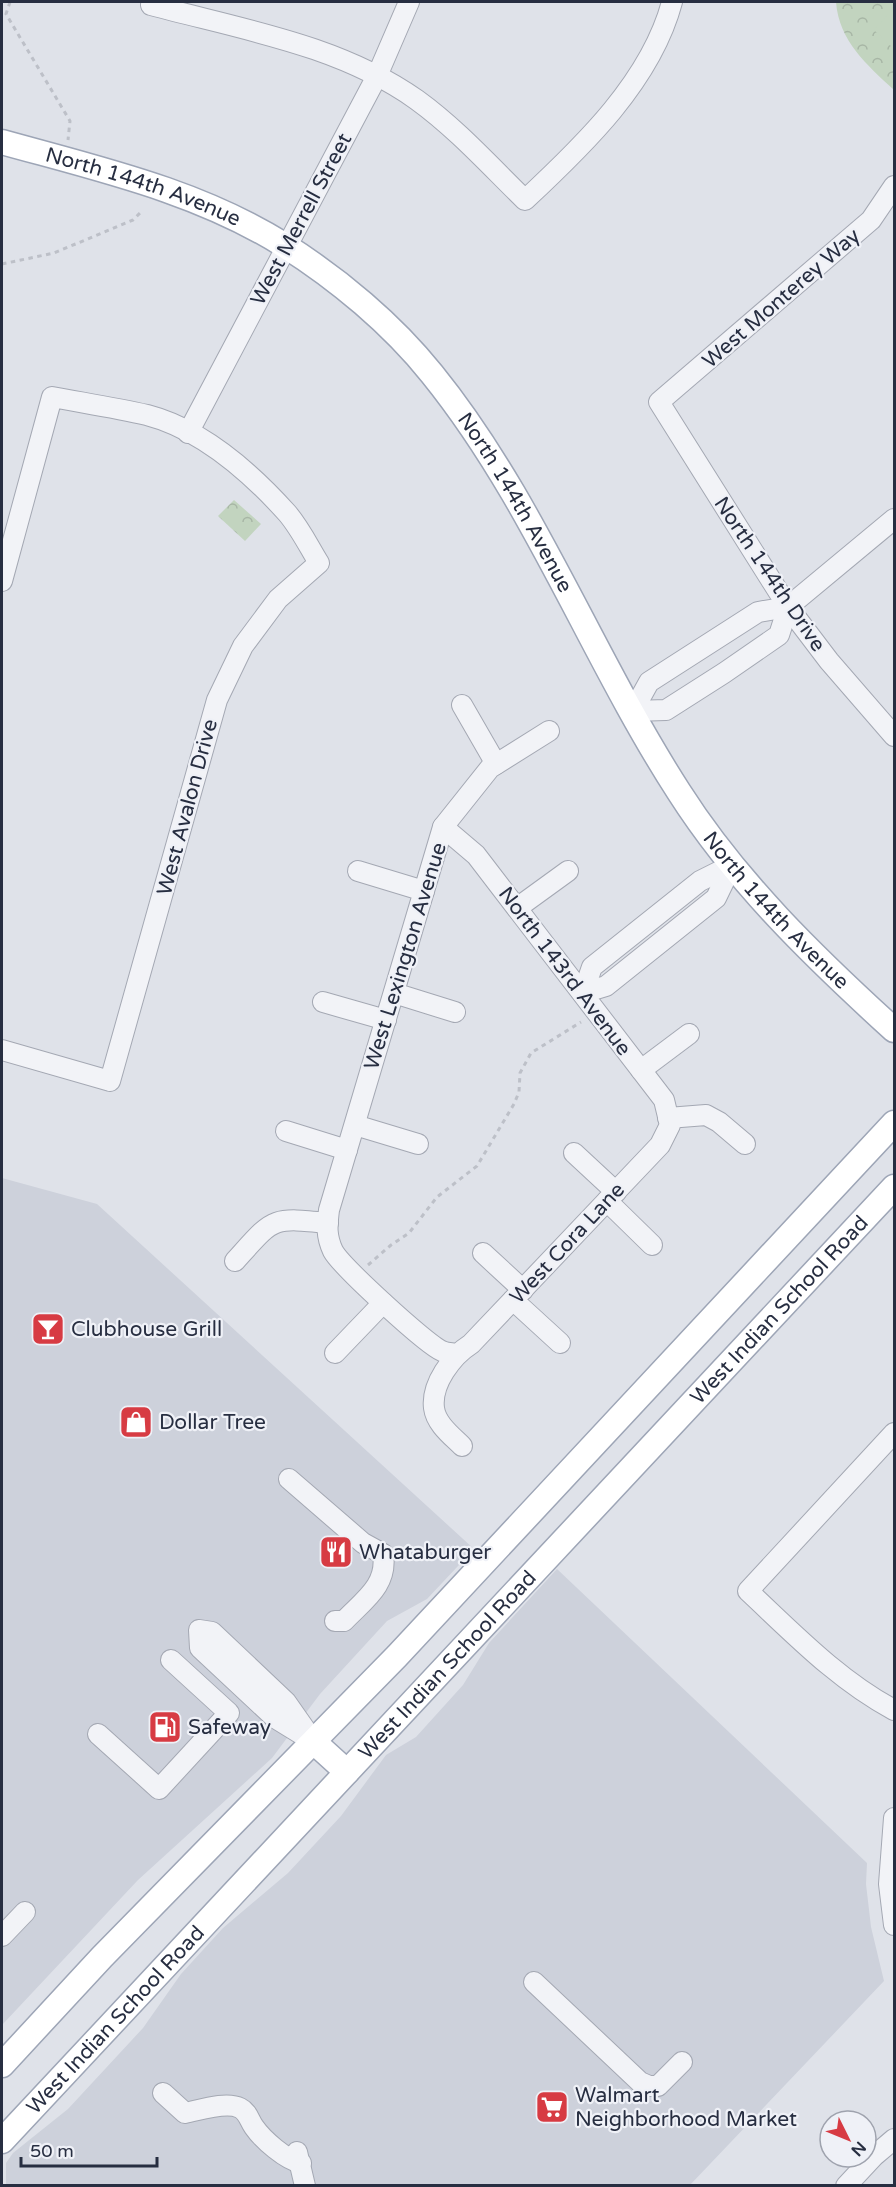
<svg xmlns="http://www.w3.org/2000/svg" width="896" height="2187" viewBox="0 0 896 2187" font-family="'Varela Round',sans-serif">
<defs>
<pattern id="park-crowns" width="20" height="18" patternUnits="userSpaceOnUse" patternTransform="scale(1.5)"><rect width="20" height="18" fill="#c2d4bf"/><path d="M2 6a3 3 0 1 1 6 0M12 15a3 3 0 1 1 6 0" fill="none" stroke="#a7b6a5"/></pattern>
</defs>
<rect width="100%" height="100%" fill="#dfe2e9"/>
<g fill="#cdd1db">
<polygon points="2,1178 97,1204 474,1549 427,1599 387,1621 320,1694 272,1758 138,1880 2,2025"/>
<polygon points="557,1569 867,1863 866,1884 871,1927 884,1981 690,2185 6,2186 6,2163 13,2153 68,2109 143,2028 181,1974 223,1928 288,1873 341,1816 386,1755 416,1737 463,1685 489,1643"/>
</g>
<g fill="url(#park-crowns)">
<path d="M836,2H894V90C867,65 839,41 836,2Z"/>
<polygon points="234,500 261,524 245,541 218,516"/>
</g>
<polygon fill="#c2d4bf" points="894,8 894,49 874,30"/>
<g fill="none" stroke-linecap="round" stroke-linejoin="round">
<g stroke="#a4a8b3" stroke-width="22">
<g id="minor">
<path d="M152,2L151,5C240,29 340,45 417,100C457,129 490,166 525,200C583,146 651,81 672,2"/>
<polyline points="894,186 871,220 659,402 788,607 829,661 894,736"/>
<polyline points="188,433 377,76 409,2"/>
<path d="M2,581L52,397C84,403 116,408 147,415C201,429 251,473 287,513C300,528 309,547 319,563L278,599L243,646L217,700L110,1081L2,1050"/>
<polyline points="462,705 496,764"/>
<polyline points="633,711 649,682 758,612 788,607 894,519"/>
<polyline points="633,711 666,710 724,673 779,635 788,607"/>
<path d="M443,827L476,855L664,1100L670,1125L660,1145L471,1344C452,1356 431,1384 434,1408C436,1424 452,1436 462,1446"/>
<polyline points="358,871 424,891"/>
<polyline points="517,908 568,871"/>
<polyline points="394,993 455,1012"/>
<polyline points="583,993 606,986 716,898 732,865"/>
<polyline points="583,993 592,967 700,881 732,865"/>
<polyline points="323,1002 386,1020"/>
<polyline points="641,1070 689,1034"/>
<polyline points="668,1118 706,1115 719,1122 745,1144"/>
<polyline points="355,1125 418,1144"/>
<polyline points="286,1131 347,1150"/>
<polyline points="574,1153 616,1192"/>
<polyline points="607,1201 652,1245"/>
<polyline points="483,1253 523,1290"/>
<path d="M235,1261C274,1218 270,1217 328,1223"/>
<polyline points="513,1300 560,1343"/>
<polyline points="335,1353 383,1303"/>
<path d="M456,1354C451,1353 446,1353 442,1351C427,1345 341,1266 333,1251C326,1236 327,1226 329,1210L443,827L490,768L549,731"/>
<path d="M894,1433L748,1591C794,1634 838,1680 894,1710"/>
<path d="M289,1479L363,1543L383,1554C388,1585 364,1600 344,1621H335"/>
<polygon points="199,1630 212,1632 286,1702 314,1742 275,1718 200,1648"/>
<polyline points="98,1734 159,1789 229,1713 171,1660"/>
<polyline points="894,1818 889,1884 894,1925"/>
<polyline points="2,1936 25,1912"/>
<polyline points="534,1982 640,2082 649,2086 658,2086 682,2062"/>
<path d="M163,2093L185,2113C200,2110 226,2101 240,2108C248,2112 249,2120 254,2127C263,2140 286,2160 301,2163"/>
<polyline points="297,2152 305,2186"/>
<polyline points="846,2186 874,2156 894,2139"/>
</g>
</g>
<g stroke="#9da5b6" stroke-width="27">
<g id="major">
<path id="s1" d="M2,142C99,169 198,191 284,245C338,279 392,324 432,374C534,500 591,656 679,792C737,883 815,958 894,1030"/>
<polyline points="314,1742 347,1772"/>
<polyline points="2,2065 102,1957 397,1656 894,1123"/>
<path id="s2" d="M2,2141L894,1187"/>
</g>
</g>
<g stroke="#bdc0c8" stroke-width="3" stroke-dasharray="4.5 4.5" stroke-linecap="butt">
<polyline points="10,2 6,14 70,121 68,140"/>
<polyline points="2,264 54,253 133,220 141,212"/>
<polyline points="368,1265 391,1245 409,1233 437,1197 477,1166 514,1104 519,1092 520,1073 531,1053 581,1022"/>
</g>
<use href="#minor" stroke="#f2f3f7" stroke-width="20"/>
<use href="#major" stroke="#fff" stroke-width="24"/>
</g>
<defs>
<g id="bar-square" transform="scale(1.725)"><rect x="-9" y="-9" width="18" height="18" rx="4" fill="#d73b43" stroke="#eff1f7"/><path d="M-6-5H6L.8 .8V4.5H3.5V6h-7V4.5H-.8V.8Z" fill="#fff"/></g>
<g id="shop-square" transform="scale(1.725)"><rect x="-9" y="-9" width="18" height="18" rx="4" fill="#d73b43" stroke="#eff1f7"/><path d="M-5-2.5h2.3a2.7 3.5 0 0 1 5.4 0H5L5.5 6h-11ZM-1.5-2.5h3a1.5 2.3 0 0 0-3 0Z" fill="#fff"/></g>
<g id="restaurant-square" transform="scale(1.725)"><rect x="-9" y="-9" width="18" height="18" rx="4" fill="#d73b43" stroke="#eff1f7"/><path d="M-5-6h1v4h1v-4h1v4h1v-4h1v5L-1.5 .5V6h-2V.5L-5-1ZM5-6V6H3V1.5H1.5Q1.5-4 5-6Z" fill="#fff"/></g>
<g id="fuel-square" transform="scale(1.725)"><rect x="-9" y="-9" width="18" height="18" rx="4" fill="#d73b43" stroke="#eff1f7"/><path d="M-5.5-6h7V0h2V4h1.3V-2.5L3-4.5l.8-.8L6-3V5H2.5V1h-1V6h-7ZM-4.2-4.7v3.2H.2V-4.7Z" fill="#fff"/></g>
<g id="supermarket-square" transform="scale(1.725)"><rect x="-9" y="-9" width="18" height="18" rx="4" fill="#d73b43" stroke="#eff1f7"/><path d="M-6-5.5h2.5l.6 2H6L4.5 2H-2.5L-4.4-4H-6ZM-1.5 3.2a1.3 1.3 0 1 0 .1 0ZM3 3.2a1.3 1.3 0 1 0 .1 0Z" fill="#fff"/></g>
</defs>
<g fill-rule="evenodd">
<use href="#bar-square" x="48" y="1329"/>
<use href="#shop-square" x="136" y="1422"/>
<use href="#restaurant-square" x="336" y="1552"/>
<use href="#fuel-square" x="165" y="1727"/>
<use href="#supermarket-square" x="552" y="2107"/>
</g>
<g text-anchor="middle" stroke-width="4.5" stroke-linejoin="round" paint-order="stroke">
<g font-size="21" fill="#272e41" stroke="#eff1f7">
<text dy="7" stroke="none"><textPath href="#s1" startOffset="148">North 144th Avenue</textPath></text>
<text transform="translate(301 219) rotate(-62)" y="7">West Merrell Street</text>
<text transform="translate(781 298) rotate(-41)" y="7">West Monterey Way</text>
<text dy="7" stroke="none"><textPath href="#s1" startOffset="652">North 144th Avenue</textPath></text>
<text transform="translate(770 574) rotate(56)" y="7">North 144th Drive</text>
<text transform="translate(187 807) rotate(-75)" y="7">West Avalon Drive</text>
<text dy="7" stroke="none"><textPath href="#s1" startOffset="1138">North 144th Avenue</textPath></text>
<text transform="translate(405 956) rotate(-73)" y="7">West Lexington Avenue</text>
<text transform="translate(565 971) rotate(53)" y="7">North 143rd Avenue</text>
<text transform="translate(567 1243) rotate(-47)" y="7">West Cora Lane</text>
<text dy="7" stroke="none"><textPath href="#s2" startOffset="1138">West Indian School Road</textPath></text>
<text dy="7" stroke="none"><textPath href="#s2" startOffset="652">West Indian School Road</textPath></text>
<text dy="7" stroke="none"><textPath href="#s2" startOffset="166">West Indian School Road</textPath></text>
</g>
<g font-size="21" fill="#272e41" stroke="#eff1f7" text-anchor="start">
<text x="71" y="1336">Clubhouse Grill</text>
<text x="159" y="1429">Dollar Tree</text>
<text x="359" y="1559">Whataburger</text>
<text x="188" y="1734">Safeway</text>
<text x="575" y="2102">Walmart<tspan x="575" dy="24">Neighborhood Market</tspan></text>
</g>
</g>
<rect width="896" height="2187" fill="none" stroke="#272e41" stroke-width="6"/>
<g transform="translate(848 2139) rotate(133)"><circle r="28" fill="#eff1f7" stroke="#9fa3ae" stroke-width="1.5"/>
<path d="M0-4.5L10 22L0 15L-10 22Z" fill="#d73b43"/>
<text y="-9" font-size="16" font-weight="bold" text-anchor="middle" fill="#272e41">N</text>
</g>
<path d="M21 2157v9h136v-9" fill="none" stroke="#272e41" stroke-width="3"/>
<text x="30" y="2157" font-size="18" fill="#272e41" stroke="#eff1f7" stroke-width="4.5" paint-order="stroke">50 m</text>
</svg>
